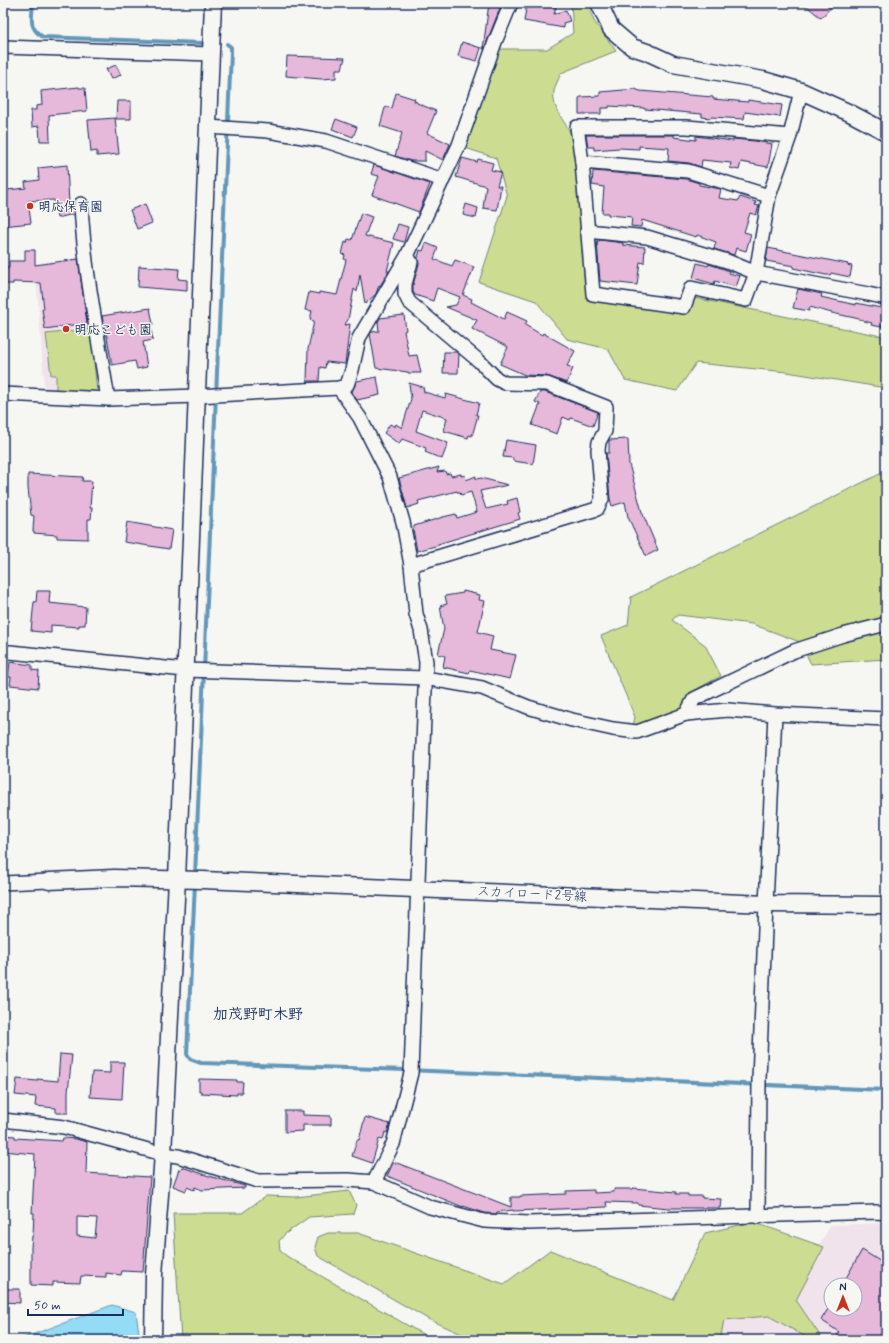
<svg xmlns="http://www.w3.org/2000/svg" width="889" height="1343" viewBox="0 0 889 1343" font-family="Mynerve,'Klee One',sans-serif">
<rect width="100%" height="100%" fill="#f6f6f2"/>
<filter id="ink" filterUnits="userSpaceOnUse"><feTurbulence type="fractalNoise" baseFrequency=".025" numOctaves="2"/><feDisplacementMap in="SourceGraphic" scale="8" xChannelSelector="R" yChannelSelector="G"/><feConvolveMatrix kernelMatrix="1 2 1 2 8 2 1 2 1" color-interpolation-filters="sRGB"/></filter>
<g filter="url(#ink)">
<g fill="#f1e3eb" fill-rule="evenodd">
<polygon points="83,258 100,396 45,394 35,264"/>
<path d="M886,1223V1340H670L720,1311L781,1308L831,1225ZM831,1285H855V1309H831Z"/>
</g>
<g fill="#ccdd91" stroke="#748678">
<path d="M571,3H587L594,21L616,51L561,73C559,79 555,85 554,91C551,112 569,123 574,142L587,300L686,314L695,298L886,337V388L787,372L696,363L677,391L625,380L608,349L567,339L536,301L479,282L507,196L496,158L462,147L495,49H547L573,33Z"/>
<polygon points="91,329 97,393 56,392 56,375 51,375 46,334"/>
<polygon points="886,471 886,659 811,664 800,642 752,624 678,615 672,620 705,645 721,676 688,694 683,710 633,726 635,717 601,636 628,625 631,597"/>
<polygon points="349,1191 356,1205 353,1214 309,1217 285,1234 279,1241 280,1251 288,1257 433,1340 181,1340 173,1213 242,1213 266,1196 296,1197"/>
<polygon points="753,1222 824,1247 796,1300 823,1340 805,1340 804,1336 769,1316 724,1320 720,1340 475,1340 428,1319 318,1256 315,1247 318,1237 328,1233 358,1233 504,1284 550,1250 673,1300 705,1233"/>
</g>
<polygon fill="#94dcf5" stroke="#6497b9" points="112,1305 136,1312 140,1340 18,1340"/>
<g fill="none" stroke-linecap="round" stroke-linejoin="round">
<g stroke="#6497b9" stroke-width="4">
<path d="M33,3C32,18 28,28 43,37L202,43"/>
<polyline points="195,876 231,52 231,47 227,44"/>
<polyline points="195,883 187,1054 190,1059 201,1063 406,1070 886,1090"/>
</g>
</g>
<g fill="#e6b8da" stroke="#1b2f5e" fill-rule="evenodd">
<polygon points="489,3 502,3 484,49 483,49"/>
<polygon points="527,3 556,7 554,14 566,10 570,21 563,23 564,28 524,21"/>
<polygon points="803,3 835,3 821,18"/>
<polygon points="462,42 481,48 477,61 458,56"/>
<polygon points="287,56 345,58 342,69 336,69 336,78 321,79 286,76"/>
<polygon points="116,65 121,75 111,79 106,69"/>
<polygon points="79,87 79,88 85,88 87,111 49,115 50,141 40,141 39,126 32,127 31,110 36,110 36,106 42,105 41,91"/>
<polygon points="635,89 640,91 713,97 713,99 748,102 748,100 782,105 780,117 745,112 744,119 711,117 711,118 702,117 702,114 644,109 644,108 609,106 609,108 601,108 601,114 579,114 579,98 581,97 600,96 600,92"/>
<polygon points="396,93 415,99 414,101 417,102 417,103 436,111 427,133 450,144 443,160 425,151 425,161 411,161 395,156 402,133 380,126 385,108 387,107 392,108"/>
<polygon points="117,101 131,101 131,119 116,119"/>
<polygon points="115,118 119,154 97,156 97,151 91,152 88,120"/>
<polygon points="336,119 357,127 353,137 332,129"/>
<polygon points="586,135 674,135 674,137 696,140 696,136 733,141 733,139 755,141 772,144 768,167 741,162 739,170 730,168 731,163 702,160 701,167 689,163 668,161 669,148 639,146 639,149 619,148 594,150 594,147 588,147"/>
<polygon points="462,158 477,162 478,159 493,163 491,170 501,172 497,186 501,186 497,210 483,208 486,186 456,177"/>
<polygon points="67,165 69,204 72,203 74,214 57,218 54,200 28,201 31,223 3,226 3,194 7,193 7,190 26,188 25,182 39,180 38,168"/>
<polygon points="374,165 430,184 419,212 372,195 379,176 371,174"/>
<polygon points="593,171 686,179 699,183 699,185 721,189 719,198 738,201 740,197 756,202 755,205 759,206 756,215 750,213 744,232 751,234 746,251 736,248 734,255 714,249 716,242 697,235 696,237 642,220 641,227 631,226 632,217 608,215 608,213 602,213 604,187 592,185"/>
<polygon points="145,204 152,223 137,229 130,210"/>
<polygon points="466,204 478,208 476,218 463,215"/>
<polygon points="361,213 372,217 365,236 394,243 387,271 389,271 380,286 379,285 376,294 365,304 360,274 357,292 354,289 348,320 344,325 350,324 345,364 326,362 325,368 320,367 319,381 307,381 308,349 314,321 310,320 312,311 305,310 309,292 319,294 319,292 337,295 346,260 344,259 345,255 342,254 345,242 347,243 348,239 352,240"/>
<polygon points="398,224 408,227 404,242 393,239"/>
<polygon points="600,240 623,243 623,245 645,247 644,263 640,262 637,285 600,281 597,241 599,241"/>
<polygon points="426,243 438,248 434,259 452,266 455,260 474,267 463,295 472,299 471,302 504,319 507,312 527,321 525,325 542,335 543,333 575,351 567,366 573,368 567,383 547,376 525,375 500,364 508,347 472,329 477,320 446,307 456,305 460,297 437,288 433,301 415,295 413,292 413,285 419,264 418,257 420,250 423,251"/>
<polygon points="768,248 848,264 847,265 852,266 850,277 831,273 830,275 826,275 793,268 794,266 766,261"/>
<polygon points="25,250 35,250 35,265 78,259 87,323 45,329 42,309 44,309 41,283 13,282 13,284 3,284 3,268 9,268 9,261 25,261"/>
<polygon points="697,263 708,266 709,264 724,269 729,271 729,273 740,276 736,287 715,281 714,284 693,278"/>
<polygon points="139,266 179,269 178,279 187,280 187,291 138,287"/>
<polygon points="798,289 822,294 821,297 856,305 856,303 886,309 884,325 882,325 882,327 871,325 872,323 864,321 864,320 832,313 810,307 809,311 793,308"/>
<polygon points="150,308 153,324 150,325 153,340 143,342 147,367 137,369 135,361 112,365 105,326 104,326 102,316"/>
<polygon points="404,315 406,330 404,331 409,356 417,355 421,373 408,373 408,372 376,368 370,334 372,332 379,331 378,322 380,318"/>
<polygon points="444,352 456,352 459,354 458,373 443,373"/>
<polygon points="377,377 380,395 357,400 353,394 352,391 357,381"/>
<polygon points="409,383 423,387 424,392 445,398 446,394 479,403 476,415 478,415 472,436 469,435 468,438 444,431 447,418 422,410 416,431 448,443 442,459 425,452 426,448 402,439 399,444 384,433 390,424 395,427 396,424 402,428 411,399"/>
<polygon points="540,392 545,392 598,412 593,426 571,418 570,420 563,417 557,434 532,425 540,404 535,402"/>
<polygon points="628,439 629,464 642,512 658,550 646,556 628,517 625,502 612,506 610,499 606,453 609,453 609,440"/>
<polygon points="506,440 536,445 533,464 513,461 513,458 503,457"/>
<polygon points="439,467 437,472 445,471 446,474 450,473 451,476 461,474 461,476 465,475 466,480 476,476 476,479 481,478 508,485 480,491 486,509 508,504 507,501 517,498 520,512 518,513 520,519 438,544 439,545 417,551 413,529 414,528 414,526 443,517 456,514 457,518 477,512 471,492 461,495 460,492 457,492 457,491 418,501 419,504 407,508 399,478"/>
<polygon points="28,474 83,477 82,481 92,481 90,508 92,508 91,519 88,519 88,539 57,538 57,535 34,533 34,531 33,531 34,516 31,515 28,488"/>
<polygon points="127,522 172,530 169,549 124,542"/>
<polygon points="37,591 50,591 49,603 86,607 85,625 79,625 79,627 51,625 51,633 31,631 33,611 34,602 36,602"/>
<polygon points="463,591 480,595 479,600 485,601 478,632 493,636 490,650 516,655 510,679 470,670 469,673 443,667 445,656 438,654 444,629 440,606 447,604 445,596 463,593"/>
<polygon points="10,662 32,665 32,670 39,671 38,688 10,685 11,677 8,677"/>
<polygon points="60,1054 72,1055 68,1092 68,1113 56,1113 56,1108 35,1106 36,1097 15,1095 17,1079 37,1081 37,1079 58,1081"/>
<polygon points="110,1062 124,1062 122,1099 90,1097 92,1072 110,1073"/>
<polygon points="199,1079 237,1080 237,1082 243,1082 242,1093 237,1093 237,1095 201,1093 201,1091 199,1091"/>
<polygon points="285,1111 303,1111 303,1115 331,1116 331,1125 303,1125 303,1131 285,1132"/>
<polygon points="365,1117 390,1124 387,1133 385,1132 383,1140 379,1139 372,1163 352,1156 357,1140 359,1140"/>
<path d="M3,1135L15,1136V1138L62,1141L63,1138L76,1139L87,1142L86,1173L150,1177L143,1272L122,1271L121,1275L106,1273V1277L81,1276L80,1283L53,1282V1286L31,1285V1247L32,1236H33L34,1213H32L35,1154L3,1151ZM77,1217L97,1218L95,1238L77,1236Z"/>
<polygon points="393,1163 397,1163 511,1207 511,1197 520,1197 520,1196 566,1194 566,1191 594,1190 594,1193 614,1192 614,1189 633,1189 633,1188 676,1192 676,1194 688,1194 688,1196 702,1196 702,1198 721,1199 720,1208 669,1208 638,1205 638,1203 606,1202 607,1207 513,1211 513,1210 497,1212 496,1214 485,1213 463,1206 463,1207 387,1176"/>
<polygon points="182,1167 212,1177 245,1186 245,1188 202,1190 195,1187 194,1190 187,1187 186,1191 173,1186 179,1169 180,1170"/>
<polygon points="862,1250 886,1265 886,1325 877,1340 846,1340 837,1335 839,1332 821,1320 828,1309 855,1309 855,1285 842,1285"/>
<polygon points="3,1289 20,1289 20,1303 3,1302"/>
</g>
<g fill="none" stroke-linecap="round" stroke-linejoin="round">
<g stroke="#1b2f5e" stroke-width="16">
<g id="minor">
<polyline points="3,47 211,54"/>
<polyline points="208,127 268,131 326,141 443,180"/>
<polyline points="790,136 687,127 577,127 582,162 593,294 684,307 691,288 746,300 756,273 769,196 790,136 801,91"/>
<polyline points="582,162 688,171 769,196"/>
<path d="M81,204C84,270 98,335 108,399"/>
<polyline points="587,231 647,237 727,261 756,273 868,294 886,298"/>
<polyline points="408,257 411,262 405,284 405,294 409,302 479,361 497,379 505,383 547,384 606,407 605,431 599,442 598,450 602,499 597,509 411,565"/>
<polyline points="339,388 360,418 390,477 403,522 411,565 416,614 421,630 426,662 411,1073 393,1144 374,1182"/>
<polyline points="3,394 108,399 197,396 339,388 347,385 352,370 359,338 407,256 459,145 495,42 511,3"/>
<polyline points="3,653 10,652 185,670 425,678 482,688 528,707 572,720 613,729 637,732 686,714 728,710 775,714 886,719"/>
<polyline points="686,714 694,699 794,651 843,635 886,624"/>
<polyline points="3,883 49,881"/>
<polyline points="3,1120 64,1127 163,1154 178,1156 258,1181 348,1180 374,1182 430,1207 484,1221 529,1223 877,1212 886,1213"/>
<polyline points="758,1217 759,1079 766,904 775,714"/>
</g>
</g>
<g stroke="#1b2f5e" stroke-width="19">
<g id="tertiary">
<polyline points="599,3 611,29 632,47 647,52 673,64 763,80 801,91 850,113 886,132"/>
<polyline points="49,881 114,878 203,880 766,904 886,905"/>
<polyline points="153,1340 154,1275 163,1154 177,879 213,3"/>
</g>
</g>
<use href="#minor" stroke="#f6f6f2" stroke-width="13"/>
<use href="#tertiary" stroke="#f6f6f2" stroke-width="16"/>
</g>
</g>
<g fill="#c8321e" stroke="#f6f6f2" stroke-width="1.5">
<circle cx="30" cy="206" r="4"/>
<circle cx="66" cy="329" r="4"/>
</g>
<g text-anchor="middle" stroke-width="3" stroke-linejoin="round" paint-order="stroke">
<g font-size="13" font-weight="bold" fill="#1b2f5e" stroke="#f6f6f2" text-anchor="start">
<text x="38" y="211">明応保育園</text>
<text x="74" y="334">明応こども園</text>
</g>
<g font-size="13" fill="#1b2f5e" stroke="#f6f6f2">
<text transform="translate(532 893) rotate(3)" y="5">スカイロード2号線</text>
</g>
<g font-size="15" font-weight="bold" fill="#1b2f5e" stroke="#f6f6f2">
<text x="258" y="1019">加茂野町木野</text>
</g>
</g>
<rect width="889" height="1343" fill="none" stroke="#f6f6f2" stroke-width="16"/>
<rect x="8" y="8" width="873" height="1327" fill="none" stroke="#1b2f5e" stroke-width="1.5" filter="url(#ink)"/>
<g transform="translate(843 1297)"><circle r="19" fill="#f6f6f2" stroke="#9ea6b7"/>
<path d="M0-3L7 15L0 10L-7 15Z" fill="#c8321e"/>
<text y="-6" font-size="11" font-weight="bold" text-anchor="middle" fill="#1b2f5e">N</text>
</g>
<path d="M28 1309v6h95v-6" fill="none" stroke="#1b2f5e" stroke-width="2"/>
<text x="34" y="1309" font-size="12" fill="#1b2f5e" stroke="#f6f6f2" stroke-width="3" paint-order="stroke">50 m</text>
</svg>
